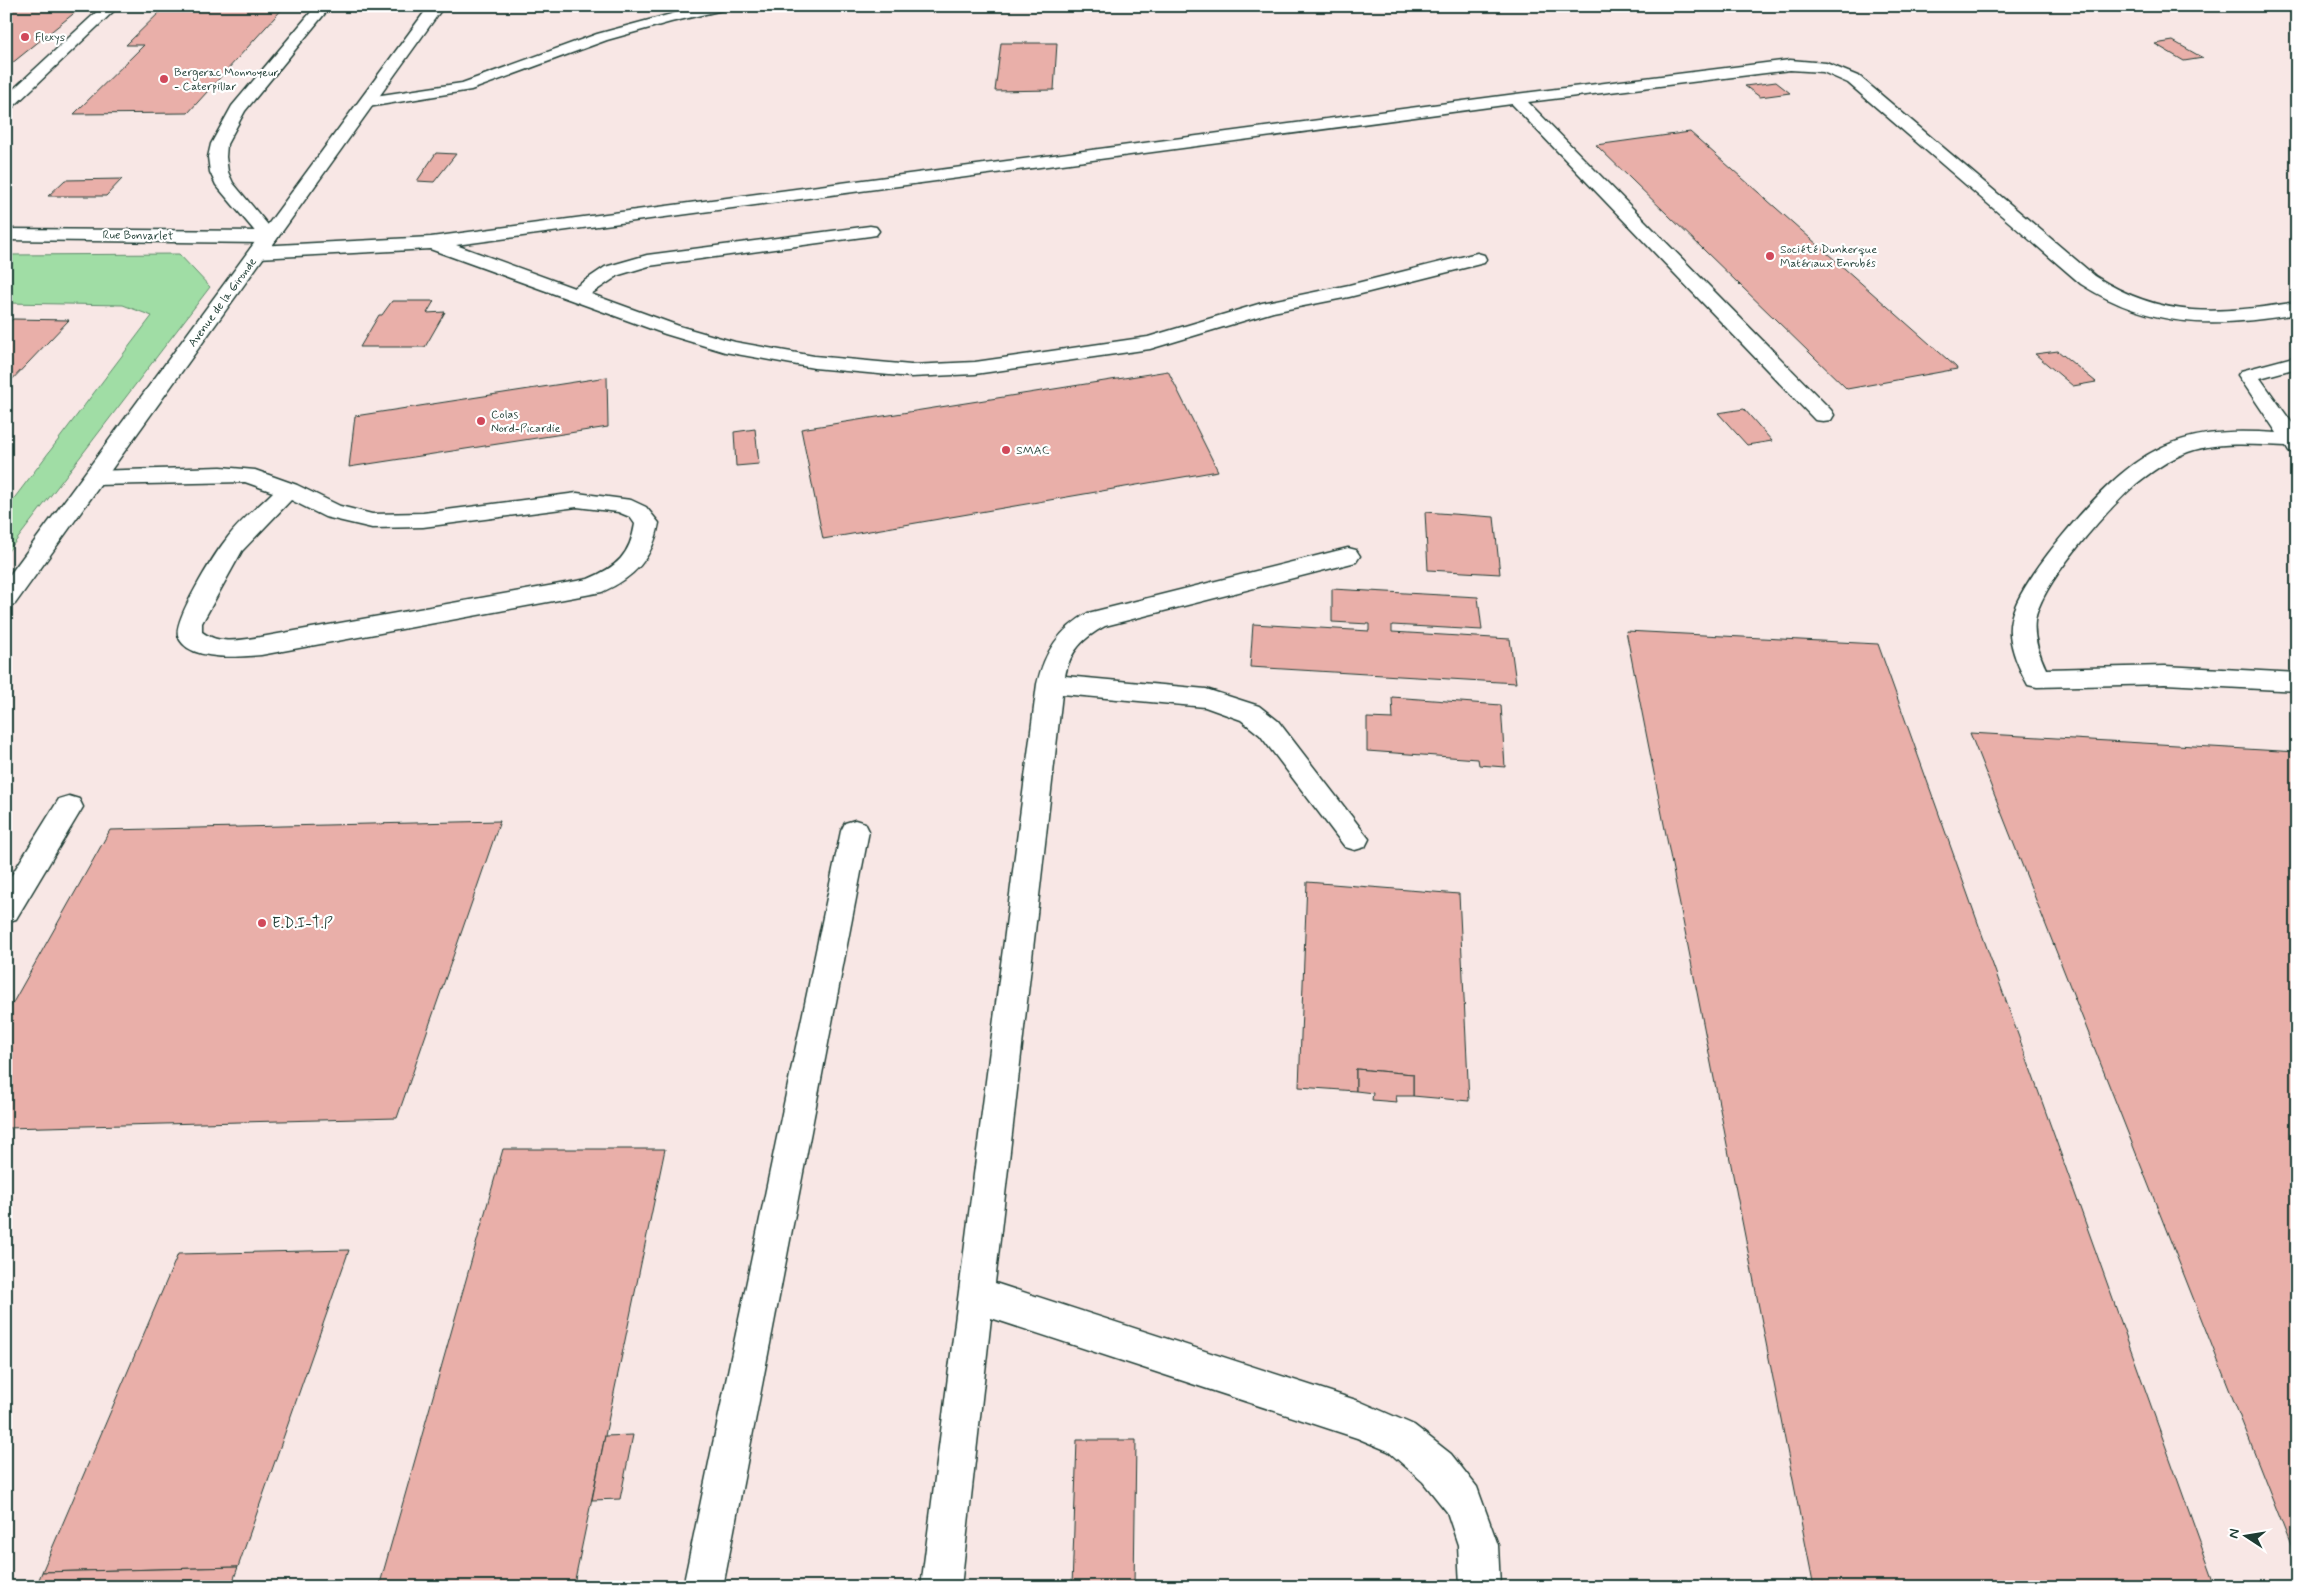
<svg xmlns="http://www.w3.org/2000/svg" width="2303" height="1593" viewBox="0 0 2303 1593" font-family="Mynerve,sans-serif">
<rect width="100%" height="100%" fill="#fff"/>
<filter id="ink" filterUnits="userSpaceOnUse"><feTurbulence type="fractalNoise" baseFrequency=".02" numOctaves="2"/><feDisplacementMap in="SourceGraphic" scale="10" xChannelSelector="R" yChannelSelector="G"/><feConvolveMatrix kernelMatrix="1 2 1 2 8 2 1 2 1" color-interpolation-filters="sRGB"/></filter>
<g filter="url(#ink)">
<rect fill="#f8e7e5" x="6" y="6" width="2291" height="1581"/>
<polygon fill="#a0dda5" stroke="#608d6c" points="179,254 210,287 6,554 6,509 152,316 123,305 6,303 6,255"/>
<g fill="#e9afa9" stroke="#1f3d34">
<polygon points="6,6 83,6 6,68"/>
<polygon points="166,6 285,6 188,113 74,114 144,45 126,45"/>
<polygon points="2173,41 2203,58 2184,61 2155,44"/>
<polygon points="1001,43 1057,43 1054,90 995,91"/>
<polygon points="1776,82 1790,93 1760,97 1745,86"/>
<polygon points="1690,132 1956,367 1957,369 1847,389 1596,145"/>
<polygon points="436,153 456,154 434,182 417,181"/>
<polygon points="122,179 106,196 48,196 65,180"/>
<polygon points="392,301 434,301 427,313 445,312 425,347 360,347 379,315 382,315"/>
<polygon points="13,319 69,320 6,386 6,326"/>
<polygon points="2058,351 2096,382 2073,386 2035,354"/>
<polygon points="1168,371 1218,471 823,539 801,429"/>
<polygon points="607,377 608,427 349,467 355,416"/>
<polygon points="1744,409 1772,441 1747,445 1718,413"/>
<polygon points="755,429 759,464 736,466 734,432"/>
<polygon points="1425,512 1494,517 1500,574 1428,570"/>
<polygon points="1332,589 1478,597 1482,630 1392,625 1392,632 1510,639 1516,683 1250,667 1253,624 1369,631 1369,624 1332,622"/>
<polygon points="1626,631 1878,644 2216,1587 1814,1587"/>
<polygon points="1392,697 1501,705 1505,767 1479,765 1478,759 1367,751 1367,718 1393,719"/>
<polygon points="1970,733 2297,752 2297,1561"/>
<polygon points="500,821 397,1118 6,1128 6,1015 110,830"/>
<polygon points="1307,882 1459,894 1469,1101 1413,1096 1413,1074 1356,1069 1356,1091 1299,1087"/>
<polygon points="1356,1069 1413,1074 1413,1096 1396,1096 1397,1102 1372,1100 1373,1093 1356,1091"/>
<polygon points="503,1149 665,1149 574,1584 489,1587 379,1587"/>
<polygon points="349,1250 238,1567 42,1572 178,1254"/>
<polygon points="633,1435 620,1499 592,1500 605,1436"/>
<polygon points="1077,1440 1136,1440 1134,1587 1072,1587"/>
<polygon points="238,1567 231,1587 36,1587 42,1572"/>
</g>
<g fill="none" stroke-linecap="round" stroke-linejoin="round">
<g stroke="#1f3d34" stroke-width="3">
<g id="lane">
<polygon points="103,6 119,6 12,108 6,110 6,96"/>
<polygon points="316,6 331,6 245,111 227,144 226,157 228,172 233,183 278,237 275,241 269,243 263,241 216,185 210,172 208,157 211,144 232,106"/>
<polygon points="701,6 729,6 727,9 671,22 607,40 471,90 368,107 362,105 360,102 362,99 368,97 462,83 597,34"/>
<path d="M1790,60L1826,63L1860,77L2095,276C2164,320 2219,314 2297,302V314C2216,327 2153,330 2081,284L1848,83L1823,72L1790,70L1528,102L1831,410L1834,415L1831,420L1823,421L1815,420L1512,104L456,245L574,288L605,267L647,255L870,226L876,227L879,231L876,235L870,236L649,266L619,275L591,294L679,326L735,342L814,356L911,365L975,362L1148,337L1262,303L1349,285L1477,253L1484,255L1486,259L1484,263L1349,297L1273,312L1150,349L975,374L911,377L814,368L725,352L665,334L430,249L258,258L251,256L249,252L251,248L258,246L431,237L1516,94Z"/>
<path d="M2297,356V368L2260,378L2297,430V453L2289,451L2286,446C2254,445 2219,441 2188,452C2169,459 2151,472 2136,484C2108,509 2040,584 2035,621C2033,637 2039,654 2046,669L2165,666L2297,673V691L2165,684L2037,687L2028,685C2018,667 2006,640 2011,619C2019,581 2089,501 2120,475C2135,462 2153,450 2172,443C2206,430 2241,431 2277,433L2238,375L2241,371Z"/>
<path d="M221,467L255,470L297,485L340,506L372,514L423,513L577,493L631,500L646,507L659,523C653,558 634,578 602,592L261,655C241,657 185,662 178,635C174,619 214,555 225,541C238,522 257,508 273,492L245,482L94,485L86,483L83,478L86,473L94,471ZM291,500L325,517L372,528L423,527L577,507L618,512L630,517L635,524C630,555 617,567 588,579L261,637C241,640 219,645 202,632V623L242,551Z"/>
<path d="M1348,548L1356,550L1360,556L1356,562L1105,626C1083,638 1070,651 1065,676L1206,689L1259,706L1278,721L1369,839L1365,847L1355,850L1345,847L1260,735L1241,720L1205,707L1062,694L995,1283L1359,1401L1414,1425L1451,1454L1477,1487L1498,1545L1500,1587H1460L1458,1545L1447,1512L1423,1482L1388,1451L1357,1438L991,1318L961,1587H921L1037,684C1045,651 1059,630 1088,613Z"/>
<polygon points="69,796 79,799 83,807 16,919 6,922 6,884 59,799"/>
<polygon points="855,820 865,823 869,831 723,1587 683,1587 841,831 845,823"/>
</g>
</g>
<g stroke="#1f3d34" stroke-width="3">
<polygon id="street" points="6,229 269,231 275,233 278,237 275,241 269,243 6,240"/>
</g>
<g stroke="#1f3d34" stroke-width="3">
<polygon id="secondary" points="429,6 444,6 15,604 6,606 6,580"/>
</g>
<use href="#lane" fill="#fff" fill-rule="evenodd"/>
<use href="#street" fill="#fff" fill-rule="evenodd"/>
<use href="#secondary" fill="#fff" fill-rule="evenodd"/>
</g>
</g>
<g fill="#d1495b" stroke="#fff" stroke-width="2">
<circle cx="25" cy="37" r="5"/>
<circle cx="164" cy="79" r="5"/>
<circle cx="1770" cy="256" r="5"/>
<circle cx="481" cy="421" r="5"/>
<circle cx="1006" cy="450" r="5"/>
<circle cx="262" cy="923" r="5"/>
</g>
<g text-anchor="middle" stroke-width="4.5" stroke-linejoin="round" paint-order="stroke">
<g font-size="12" fill="#1f3d34" stroke="#fff" text-anchor="start">
<text x="35" y="41">Flexys</text>
<text x="174" y="76">Bergerac Monnoyeur<tspan x="174" dy="14">- Caterpillar</tspan></text>
<text x="1780" y="253">Société Dunkerque<tspan x="1780" dy="14">Matériaux Enrobés</tspan></text>
<text x="491" y="418">Colas<tspan x="491" dy="14">Nord-Picardie</tspan></text>
<text x="1016" y="454">SMAC</text>
</g>
<g font-size="12" fill="#1f3d34" stroke="#fff">
<text transform="translate(138 235) rotate(1)" y="4">Rue Bonvarlet</text>
<text transform="translate(222 302) rotate(-54)" y="4">Avenue de la Gironde</text>
</g>
<g font-size="15" fill="#1f3d34" stroke="#fff" text-anchor="start">
<text x="272" y="928">E.D.I-T.P</text>
</g>
</g>
<rect width="2303" height="1593" fill="none" stroke="#fff" stroke-width="25"/>
<rect x="12" y="12" width="2278" height="1568" fill="none" stroke="#1f3d34" stroke-width="2" filter="url(#ink)"/>
<g transform="translate(2246 1536) rotate(282)" stroke="#ffffff" stroke-width="4" paint-order="stroke">
<path d="M0-4L9 19L0 12L-9 19Z" fill="#1f3d34"/>
<text y="-8" font-size="14" font-weight="bold" text-anchor="middle" fill="#1f3d34">N</text>
</g>
</svg>
